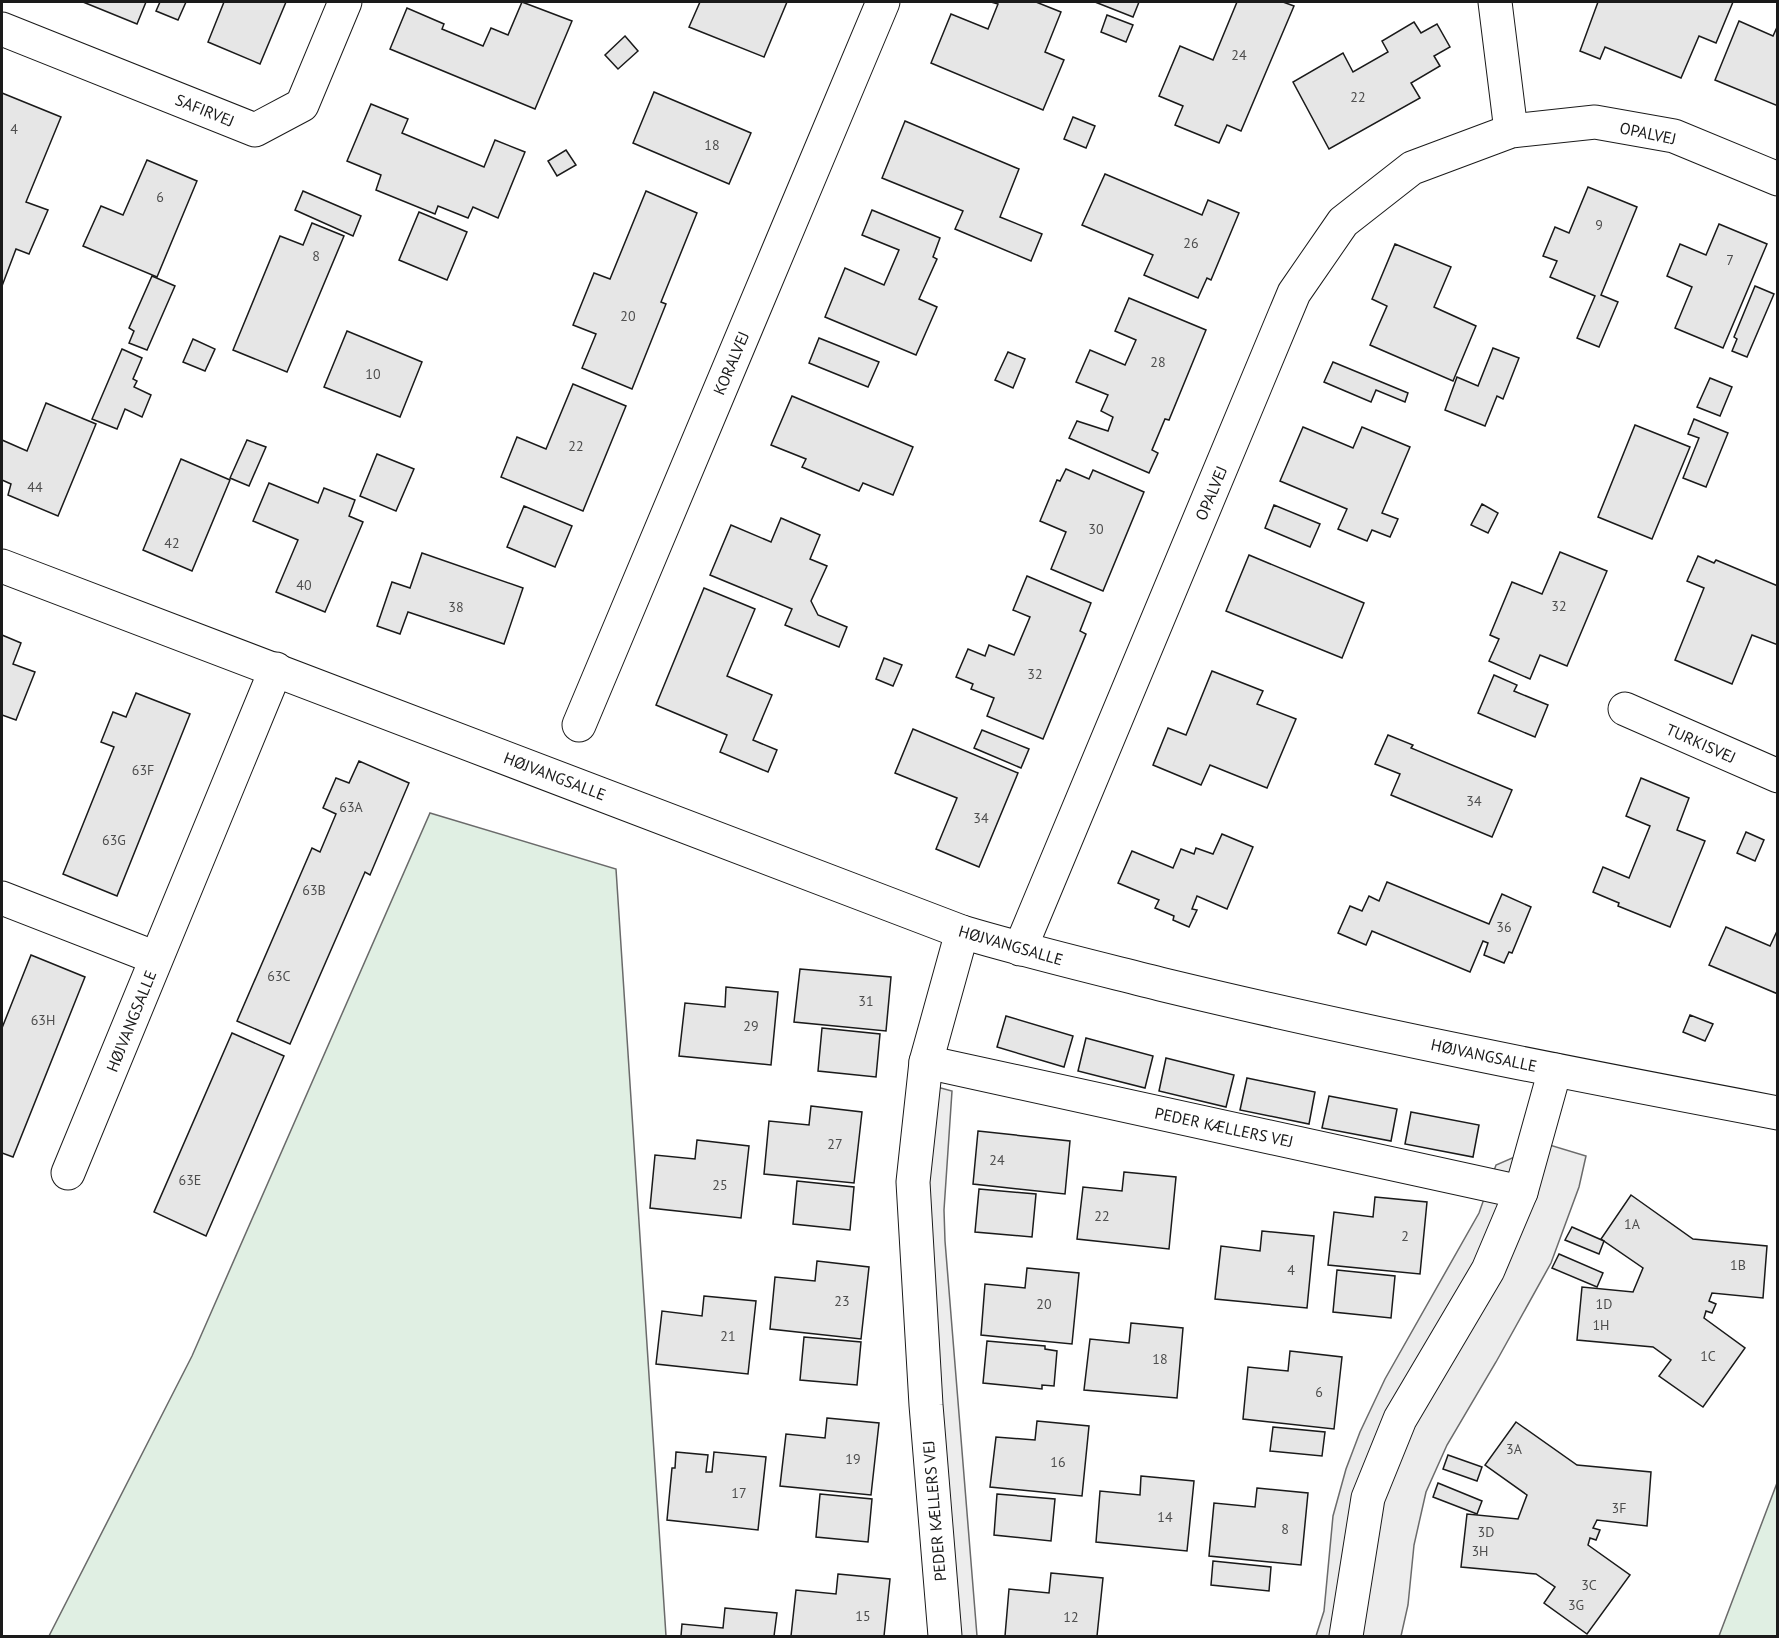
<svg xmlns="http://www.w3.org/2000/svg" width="1779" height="1638" viewBox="0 0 1779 1638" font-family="'PT Sans',sans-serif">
<rect width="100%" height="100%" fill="#fff"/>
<g fill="#e0efe3" stroke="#6a6a6a" stroke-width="1.5">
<polygon points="430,813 616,869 666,1636 49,1636 192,1356"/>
<polygon points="1777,1483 1777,1636 1719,1636"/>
</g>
<g fill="#ededed" stroke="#6a6a6a" stroke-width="1.5">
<polygon points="937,1087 952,1091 944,1210 945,1241 977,1636 957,1636 927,1175"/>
<polygon points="1523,1137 1586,1156 1579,1187 1551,1263 1496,1362 1447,1445 1426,1492 1414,1545 1408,1605 1401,1636 1316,1636 1324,1611 1333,1516 1346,1469 1360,1432 1385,1379 1479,1213 1496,1165 1517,1156"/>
</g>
<g fill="#e6e6e6" stroke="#1a1a1a" stroke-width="1.5">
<polygon points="83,2 146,2 137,24"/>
<polygon points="160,2 186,2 178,20 156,11"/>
<polygon points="224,2 286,2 260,64 208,42"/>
<polygon points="522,2 572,21 535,109 390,49 407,8 444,24 442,29 483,46 491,28 508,35"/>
<polygon points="700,2 787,2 764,57 689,27"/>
<polygon points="991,2 1036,2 1061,12 1045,52 1064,60 1043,110 931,63 951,14 988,29 998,4"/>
<polygon points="1095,2 1139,2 1133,17"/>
<polygon points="1237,2 1283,2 1294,6 1241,131 1227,125 1219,143 1175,125 1183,106 1159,96 1180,46 1213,60"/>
<polygon points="1598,2 1733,2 1716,43 1699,36 1681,78 1605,47 1600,59 1580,51"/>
<polygon points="1107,15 1133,25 1126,42 1101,32"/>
<polygon points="1739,21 1773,36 1778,25 1778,106 1715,80"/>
<polygon points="1414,22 1421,33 1437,24 1450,47 1434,56 1440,66 1411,83 1420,98 1329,149 1293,82 1343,53 1353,72 1388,52 1382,41"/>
<polygon points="625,36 638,51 618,69 605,55"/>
<polygon points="654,92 751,133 729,184 633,143"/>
<polygon points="2,93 61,117 26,202 48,210 29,254 16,249 2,286"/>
<polygon points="371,104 408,119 402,133 484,167 495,140 525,152 498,218 473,207 468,218 438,206 435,214 376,190 381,175 347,161"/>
<polygon points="1073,117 1095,126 1086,148 1064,139"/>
<polygon points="905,121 1019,169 1000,217 1042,234 1031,261 955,229 963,211 882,178"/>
<polygon points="566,150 576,165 557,176 548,161"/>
<polygon points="147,160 197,181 157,277 83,246 101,206 123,215"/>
<polygon points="1105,174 1202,215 1208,200 1239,213 1211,280 1207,278 1198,298 1144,275 1153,255 1082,225"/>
<polygon points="1588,187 1637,207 1601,295 1618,302 1599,347 1577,338 1595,296 1550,277 1557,261 1543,256 1555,227 1569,233"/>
<polygon points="303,191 361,216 353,236 295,210"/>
<polygon points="646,191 697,213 661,302 666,304 632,389 582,368 596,334 573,325 594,273 610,279"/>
<polygon points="872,210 940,238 933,257 937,259 919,299 937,307 916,355 825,317 845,268 884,285 899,250 862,235"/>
<polygon points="419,212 467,232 447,280 399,260"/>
<polygon points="312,223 344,236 287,372 233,350 280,236 303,245"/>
<polygon points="1719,224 1767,244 1723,348 1675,328 1692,287 1667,276 1680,244 1706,255"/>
<polygon points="1395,244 1451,267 1434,307 1476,326 1453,381 1370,345 1387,306 1372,299"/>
<polygon points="152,276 175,286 147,350 129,343 134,331 129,328"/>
<polygon points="1755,286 1774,294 1747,357 1732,351 1737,339 1734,337"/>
<polygon points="1129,298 1206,330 1169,420 1165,419 1152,450 1158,453 1149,473 1069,438 1077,421 1108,431 1113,417 1101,411 1108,395 1076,382 1090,350 1125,365 1136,340 1115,331"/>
<polygon points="347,331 422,362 400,417 324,387"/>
<polygon points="819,338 879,362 868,387 809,363"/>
<polygon points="193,339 215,349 205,371 183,362"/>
<polygon points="1493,348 1519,358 1503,399 1497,396 1485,426 1445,410 1457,377 1478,386"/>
<polygon points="122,349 142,358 133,379 137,381 134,387 151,395 142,417 125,409 117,429 92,419"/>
<polygon points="1008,352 1025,359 1013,388 995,380"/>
<polygon points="1333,362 1408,393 1405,402 1376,390 1371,402 1324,382"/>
<polygon points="1710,378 1732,387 1720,416 1697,407"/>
<polygon points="573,384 626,406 583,511 501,477 517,437 546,449"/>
<polygon points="792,396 913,447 893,495 863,483 859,491 802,467 806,459 771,445"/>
<polygon points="46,403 96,424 58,516 8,495 11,484 2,480 2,440 27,451"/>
<polygon points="1694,419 1728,433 1706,487 1683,478 1699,438 1688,434"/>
<polygon points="1635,425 1690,447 1652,539 1598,517"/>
<polygon points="1303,427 1353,448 1362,427 1410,447 1382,513 1398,519 1390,537 1372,530 1367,541 1338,529 1347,509 1280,481"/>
<polygon points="247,440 266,447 249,486 230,478"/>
<polygon points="377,454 414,469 396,511 360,496"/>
<polygon points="181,459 230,480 192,571 143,550"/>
<polygon points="1066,469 1089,479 1093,470 1144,492 1103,591 1051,569 1066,532 1040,521 1057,480 1060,481"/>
<polygon points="269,483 318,503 324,488 355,500 349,516 363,522 325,612 276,592 298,540 253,521"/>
<polygon points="1482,504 1498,513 1488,533 1471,525"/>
<polygon points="1274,505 1320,524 1310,547 1265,528"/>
<polygon points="524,506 572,526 555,567 507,547"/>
<polygon points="781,518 820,535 810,559 827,566 811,601 818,615 847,627 839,647 785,625 792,609 710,575 731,525 771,542"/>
<polygon points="1560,552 1607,571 1567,666 1540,655 1530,679 1489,661 1499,639 1490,635 1512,582 1542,594"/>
<polygon points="422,553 523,588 504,644 408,612 400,634 377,626 392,582 410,588"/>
<polygon points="1249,555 1364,603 1342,658 1226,611"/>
<polygon points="1698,556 1714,563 1716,560 1778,586 1778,645 1752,635 1732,684 1675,660 1704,588 1687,581"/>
<polygon points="1027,576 1091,603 1080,631 1086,634 1043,739 987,716 994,698 971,689 973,684 956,677 968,649 985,656 989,645 1014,655 1030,617 1013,610"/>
<polygon points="704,588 755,609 727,676 772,695 753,740 777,750 768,772 720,752 727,735 656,705"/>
<polygon points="2,635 21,643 13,664 35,672 16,720 2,715"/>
<polygon points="884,658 902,665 893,686 876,679"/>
<polygon points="1212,671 1263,691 1257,704 1296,719 1267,788 1210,765 1201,785 1153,765 1168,728 1186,735"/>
<polygon points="1494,675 1517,685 1514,691 1548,705 1535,737 1478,713"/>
<polygon points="136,693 190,714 117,896 63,874 114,747 101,742 113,712 126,717"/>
<polygon points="913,729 1018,773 979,867 936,849 957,798 895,773"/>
<polygon points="982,730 1029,749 1021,768 974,748"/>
<polygon points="1388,735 1413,745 1411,748 1512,790 1492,837 1391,795 1400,774 1375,764"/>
<polygon points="359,761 409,783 370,875 365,872 290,1044 237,1021 312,848 320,852 336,814 323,808 336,778 349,783"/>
<polygon points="1641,778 1689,798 1677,830 1705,841 1670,927 1618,906 1619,903 1593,892 1603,867 1629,878 1650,826 1626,816"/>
<polygon points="1746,832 1764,840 1755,861 1737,853"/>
<polygon points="1222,834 1253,847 1227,909 1197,896 1192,909 1197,910 1189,927 1173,920 1174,916 1155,908 1159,900 1118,883 1132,851 1173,868 1181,849 1194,854 1196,848 1213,854"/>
<polygon points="1387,882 1489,924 1502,894 1531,907 1512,953 1509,952 1504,963 1484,955 1488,943 1483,941 1470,972 1372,931 1366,945 1338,933 1350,906 1362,911 1369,896 1379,901"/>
<polygon points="1726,927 1770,946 1778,929 1778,994 1709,965"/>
<polygon points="31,955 85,977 13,1157 2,1153 2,1028"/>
<polygon points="800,969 891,977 886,1031 794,1022"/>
<polygon points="726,987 778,992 771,1065 679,1056 685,1003 725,1007"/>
<polygon points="1690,1015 1713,1024 1705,1041 1683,1032"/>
<polygon points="1006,1016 1073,1036 1064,1067 997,1047"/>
<polygon points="822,1028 880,1034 876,1077 818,1071"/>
<polygon points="232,1033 284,1056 206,1236 154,1212"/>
<polygon points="1086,1038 1153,1056 1145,1088 1078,1071"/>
<polygon points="1166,1058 1234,1075 1226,1107 1159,1091"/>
<polygon points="1247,1078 1315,1092 1309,1124 1240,1110"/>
<polygon points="1329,1096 1397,1109 1391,1141 1322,1128"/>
<polygon points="811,1106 862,1112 854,1183 764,1174 769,1121 809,1125"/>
<polygon points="1411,1112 1479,1125 1473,1157 1405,1144"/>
<polygon points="978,1131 1070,1141 1065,1194 973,1184"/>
<polygon points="697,1140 749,1146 741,1218 650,1208 655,1155 695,1159"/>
<polygon points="1124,1172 1176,1177 1169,1249 1077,1239 1083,1187 1122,1191"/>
<polygon points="797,1181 854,1187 850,1230 793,1224"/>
<polygon points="979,1189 1036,1194 1032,1237 975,1232"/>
<polygon points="1631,1195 1693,1239 1767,1246 1763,1298 1712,1293 1709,1301 1716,1304 1712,1313 1706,1311 1704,1318 1745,1348 1703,1407 1659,1376 1671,1360 1653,1347 1577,1340 1582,1287 1633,1292 1643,1268 1601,1239"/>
<polygon points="1375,1197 1427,1202 1420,1274 1328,1265 1334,1212 1373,1217"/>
<polygon points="1572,1227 1604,1241 1599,1254 1565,1240"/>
<polygon points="1262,1231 1314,1236 1307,1308 1215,1299 1221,1246 1260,1251"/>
<polygon points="1559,1254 1603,1273 1597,1287 1552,1268"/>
<polygon points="817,1261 869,1267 861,1339 770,1329 775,1277 815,1281"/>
<polygon points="1027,1268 1079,1273 1072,1344 981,1335 985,1284 1025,1288"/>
<polygon points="1337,1270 1395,1276 1391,1318 1333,1312"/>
<polygon points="704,1296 756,1301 748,1374 656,1364 662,1311 702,1316"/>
<polygon points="1131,1323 1183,1328 1177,1398 1084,1390 1090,1339 1129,1343"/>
<polygon points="804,1337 861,1342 857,1385 800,1380"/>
<polygon points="987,1341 1045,1346 1045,1349 1057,1351 1054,1386 1042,1385 1042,1389 983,1383"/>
<polygon points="1290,1351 1342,1357 1334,1429 1243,1419 1248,1367 1288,1371"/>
<polygon points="827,1418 879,1423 871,1495 780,1486 786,1434 825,1438"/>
<polygon points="1037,1421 1089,1426 1082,1496 990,1487 996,1437 1035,1440"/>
<polygon points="1516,1422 1577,1465 1651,1472 1647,1526 1597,1520 1593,1528 1600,1530 1596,1540 1590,1538 1588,1545 1630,1575 1587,1634 1544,1603 1555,1587 1536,1574 1461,1567 1467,1514 1518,1519 1527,1495 1485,1465"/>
<polygon points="1273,1427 1325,1432 1322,1456 1270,1451"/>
<polygon points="676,1452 708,1455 706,1472 712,1472 714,1452 766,1457 758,1530 667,1520 672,1468 675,1468"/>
<polygon points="1448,1455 1482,1467 1477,1481 1443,1469"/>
<polygon points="1141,1476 1194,1481 1187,1551 1096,1542 1100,1491 1140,1495"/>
<polygon points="1438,1483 1482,1501 1477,1514 1433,1497"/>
<polygon points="1257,1488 1308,1493 1301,1565 1209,1556 1214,1503 1255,1507"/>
<polygon points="820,1494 872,1499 868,1542 816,1537"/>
<polygon points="997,1494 1055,1499 1051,1541 994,1535"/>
<polygon points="1213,1561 1271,1567 1269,1591 1211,1585"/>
<polygon points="1051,1573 1103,1578 1097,1636 1005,1636 1009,1589 1049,1593"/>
<polygon points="838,1574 890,1579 884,1636 791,1636 796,1590 836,1594"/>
<polygon points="725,1608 777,1613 774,1636 681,1636 682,1624 723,1628"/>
</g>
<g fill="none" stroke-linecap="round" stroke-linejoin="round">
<g stroke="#1a1a1a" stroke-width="35">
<g id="minor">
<polyline points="1495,2 1511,131"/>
<polyline points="2,29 255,130 302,105 345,2"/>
<path d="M2,566L962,932C1029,952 1097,968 1164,985C1367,1034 1572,1074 1778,1113"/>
<polyline points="1625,709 1778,776"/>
<polyline points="579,725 883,2"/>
<polyline points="2,898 156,958"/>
<polyline points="1020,949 1294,293 1343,222 1412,168 1511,131 1595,122 1674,136 1778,179"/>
<polyline points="926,1062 1521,1192"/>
<polyline points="68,1173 276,669"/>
<polyline points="945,1636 926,1405 913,1182 926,1062 962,932"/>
<polyline points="1346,1636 1368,1498 1400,1419 1488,1270 1521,1192 1555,1070"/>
</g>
</g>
<use href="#minor" stroke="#fff" stroke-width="33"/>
</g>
<g text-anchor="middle" stroke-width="4.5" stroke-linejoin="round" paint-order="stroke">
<g font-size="14" fill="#4d4d4d">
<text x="1239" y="60">24</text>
<text x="1358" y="102">22</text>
<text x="14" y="134">4</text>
<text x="712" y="150">18</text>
<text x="160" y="202">6</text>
<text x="1599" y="230">9</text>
<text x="1191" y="248">26</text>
<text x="316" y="261">8</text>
<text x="1730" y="265">7</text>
<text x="628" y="321">20</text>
<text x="1158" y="367">28</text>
<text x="373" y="379">10</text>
<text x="576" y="451">22</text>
<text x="35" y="492">44</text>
<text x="1096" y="534">30</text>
<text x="172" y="548">42</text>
<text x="304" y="590">40</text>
<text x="1559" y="611">32</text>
<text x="456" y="612">38</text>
<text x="1035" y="679">32</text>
<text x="143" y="775">63F</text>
<text x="1474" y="806">34</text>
<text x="351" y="812">63A</text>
<text x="981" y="823">34</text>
<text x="114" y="845">63G</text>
<text x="314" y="895">63B</text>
<text x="1504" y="932">36</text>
<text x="279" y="981">63C</text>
<text x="866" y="1006">31</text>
<text x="43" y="1025">63H</text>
<text x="751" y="1031">29</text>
<text x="835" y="1149">27</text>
<text x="997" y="1165">24</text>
<text x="190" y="1185">63E</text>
<text x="720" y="1190">25</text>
<text x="1102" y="1221">22</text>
<text x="1632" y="1229">1A</text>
<text x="1405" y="1241">2</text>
<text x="1738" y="1270">1B</text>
<text x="1291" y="1275">4</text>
<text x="842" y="1306">23</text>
<text x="1044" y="1309">20</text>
<text x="1604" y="1309">1D</text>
<text x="1601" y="1330">1H</text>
<text x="728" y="1341">21</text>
<text x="1708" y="1361">1C</text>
<text x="1160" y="1364">18</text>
<text x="1319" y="1397">6</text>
<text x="1514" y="1454">3A</text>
<text x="853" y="1464">19</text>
<text x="1058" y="1467">16</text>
<text x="739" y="1498">17</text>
<text x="1619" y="1513">3F</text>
<text x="1165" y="1522">14</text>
<text x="1285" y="1534">8</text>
<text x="1486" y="1537">3D</text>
<text x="1480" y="1556">3H</text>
<text x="1589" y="1590">3C</text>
<text x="1576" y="1610">3G</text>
<text x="863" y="1621">15</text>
<text x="1071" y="1622">12</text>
</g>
<g font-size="16" fill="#1a1a1a" stroke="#fff">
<text transform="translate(205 110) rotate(22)" y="6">SAFIRVEJ</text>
<text transform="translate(1648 133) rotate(12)" y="6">OPALVEJ</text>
<text transform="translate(731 363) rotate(-67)" y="6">KORALVEJ</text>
<text transform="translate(1211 493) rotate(-67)" y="6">OPALVEJ</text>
<text transform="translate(1701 743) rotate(24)" y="6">TURKISVEJ</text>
<text transform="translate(555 776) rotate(21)" y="6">HØJVANGSALLE</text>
<text transform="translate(1011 945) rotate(16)" y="6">HØJVANGSALLE</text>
<text transform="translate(131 1021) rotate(-68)" y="6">HØJVANGSALLE</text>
<text transform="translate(1484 1055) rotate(12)" y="6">HØJVANGSALLE</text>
<text transform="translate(1224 1127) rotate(12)" y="6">PEDER KÆLLERS VEJ</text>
<text transform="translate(934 1511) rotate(-95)" y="6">PEDER KÆLLERS VEJ</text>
</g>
</g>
<rect width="1779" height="1638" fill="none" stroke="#1a1a1a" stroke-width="6"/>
</svg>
